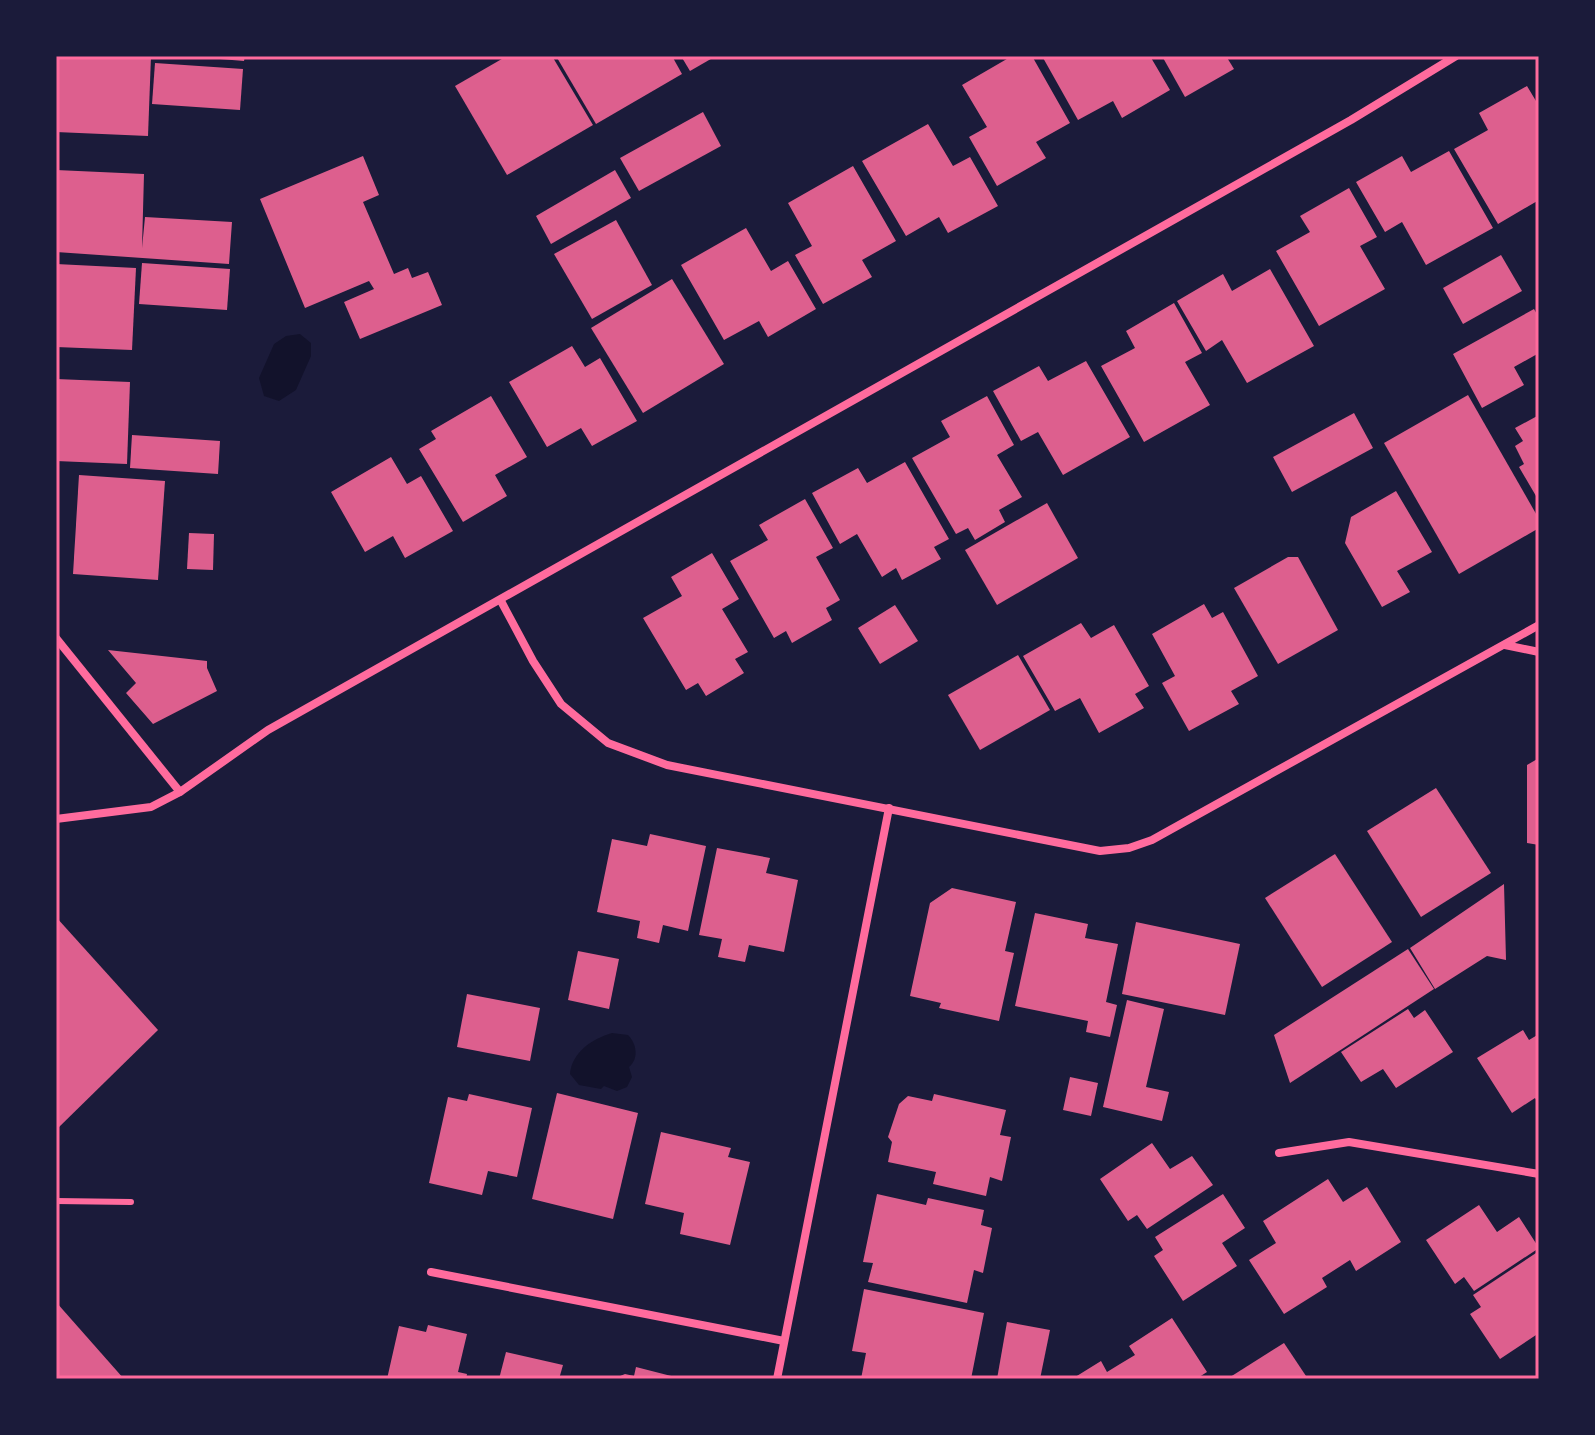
<svg xmlns="http://www.w3.org/2000/svg" width="1595" height="1435" viewBox="0 0 1595 1435" font-family="'PT Serif',serif">
<rect width="100%" height="100%" fill="#1b1b3a"/>
<g fill="#12122b">
<polygon points="300,334 311,343 311,356 296,390 279,401 264,396 259,378 274,344 286,336"/>
<path d="M612,1033L628,1035C637,1044 639,1059 629,1067L632,1077L627,1087L617,1091L604,1086L601,1089L579,1085L570,1074C572,1052 592,1039 612,1033Z"/>
</g>
<g fill="#dd5f8e">
<polygon points="57,56 151,56 148,136 56,132"/>
<polygon points="208,56 245,56 244,61 208,58"/>
<polygon points="507,56 552,56 593,125 507,175 455,86"/>
<polygon points="556,56 672,56 682,74 596,124"/>
<polygon points="681,56 716,56 690,71"/>
<polygon points="1012,56 1032,56 1070,123 1036,142 1046,158 997,186 969,137 987,127 962,85"/>
<polygon points="1042,56 1150,56 1170,90 1122,118 1113,101 1078,120"/>
<polygon points="1162,56 1226,56 1234,69 1185,97"/>
<polygon points="155,63 243,69 240,110 152,104"/>
<polygon points="1527,86 1539,106 1539,200 1498,224 1454,149 1488,130 1479,113"/>
<polygon points="703,112 721,146 639,191 620,158"/>
<polygon points="928,124 953,166 970,157 998,206 948,233 939,217 906,236 862,161"/>
<polygon points="1449,151 1493,228 1426,265 1402,222 1385,232 1356,182 1402,156 1411,172"/>
<polygon points="363,156 379,195 363,202 394,274 408,268 412,278 428,272 442,305 360,339 344,302 374,289 369,281 305,308 260,199"/>
<polygon points="853,166 896,241 862,260 872,277 823,304 795,255 812,246 788,203"/>
<polygon points="56,170 144,174 142,248 145,217 232,222 229,264 56,252"/>
<polygon points="615,170 631,198 551,244 536,216"/>
<polygon points="1349,188 1377,237 1360,246 1385,289 1319,326 1276,251 1310,232 1300,216"/>
<polygon points="616,220 652,285 592,319 554,254"/>
<polygon points="746,228 771,271 788,261 816,309 768,337 759,321 724,340 681,265"/>
<polygon points="1501,255 1522,291 1463,324 1443,288"/>
<polygon points="142,263 230,269 227,310 139,304"/>
<polygon points="56,264 136,268 132,350 56,347"/>
<polygon points="1270,269 1314,346 1247,383 1222,340 1206,351 1177,301 1223,274 1232,291"/>
<polygon points="672,279 724,364 643,413 591,328"/>
<polygon points="1174,303 1202,353 1185,362 1210,405 1144,442 1101,366 1135,348 1126,331"/>
<polygon points="1534,309 1539,318 1539,353 1514,367 1524,385 1482,408 1453,354"/>
<polygon points="572,346 585,367 600,358 637,421 592,446 581,428 547,447 509,382"/>
<polygon points="1086,361 1130,437 1063,475 1038,432 1021,441 993,391 1039,366 1048,381"/>
<polygon points="56,379 130,382 127,464 56,461"/>
<polygon points="1468,395 1539,519 1539,528 1459,574 1384,443"/>
<polygon points="491,396 527,457 495,475 507,496 463,522 419,449 436,439 431,431"/>
<polygon points="987,396 1014,445 997,455 1022,497 999,510 1005,522 975,540 968,528 956,534 912,458 950,437 941,421"/>
<polygon points="1354,413 1373,448 1292,492 1273,457"/>
<polygon points="1539,415 1539,495 1536,496 1519,467 1524,464 1515,446 1523,441 1515,428"/>
<polygon points="132,435 220,441 218,474 130,468"/>
<polygon points="391,457 407,484 421,476 453,531 405,558 393,536 365,552 331,492"/>
<polygon points="905,462 949,539 934,547 941,559 902,580 896,568 882,577 857,534 840,544 812,493 858,468 867,483"/>
<polygon points="79,475 165,481 158,580 73,574"/>
<polygon points="1396,491 1432,552 1397,571 1410,592 1382,607 1345,543 1351,517"/>
<polygon points="805,499 833,548 816,557 840,600 826,608 832,620 792,643 786,631 774,638 730,561 768,540 759,525"/>
<polygon points="1047,503 1078,558 997,605 965,550"/>
<polygon points="189,533 214,534 213,570 187,569"/>
<polygon points="712,553 739,599 722,609 748,652 735,659 744,673 706,696 698,683 686,690 643,618 682,596 671,577"/>
<polygon points="1288,557 1298,557 1338,630 1278,664 1234,588"/>
<polygon points="1204,604 1212,618 1223,612 1258,676 1231,691 1239,704 1189,731 1162,683 1175,676 1152,634"/>
<polygon points="895,605 918,641 880,664 858,628"/>
<polygon points="1081,623 1091,638 1114,625 1149,686 1135,694 1144,708 1099,733 1080,698 1055,711 1023,656"/>
<polygon points="108,650 207,661 207,668 217,691 153,724 126,693 136,683"/>
<polygon points="1018,655 1050,710 980,750 948,695"/>
<polygon points="1539,758 1539,845 1527,843 1527,765"/>
<polygon points="1436,788 1491,873 1421,917 1367,831"/>
<polygon points="650,834 706,846 688,931 663,925 659,943 637,938 640,921 597,912 612,839 647,846"/>
<polygon points="717,848 770,858 766,873 798,880 784,952 749,945 745,962 718,957 722,939 699,935"/>
<polygon points="1335,854 1392,942 1322,987 1265,898"/>
<polygon points="1504,884 1506,960 1487,956 1435,989 1410,948"/>
<polygon points="952,888 1016,902 1005,951 1014,953 999,1021 939,1008 941,1003 910,996 930,903"/>
<polygon points="1035,913 1088,924 1085,938 1118,944 1106,1002 1117,1005 1110,1037 1086,1032 1088,1021 1015,1006"/>
<polygon points="56,917 158,1030 56,1130"/>
<polygon points="1136,922 1240,944 1225,1015 1122,994"/>
<polygon points="1408,949 1434,989 1290,1083 1274,1035"/>
<polygon points="578,951 619,959 609,1009 568,1000"/>
<polygon points="467,994 540,1008 530,1061 457,1047"/>
<polygon points="1127,1000 1164,1009 1146,1087 1169,1092 1162,1121 1103,1107"/>
<polygon points="1408,1009 1414,1018 1425,1010 1453,1052 1396,1088 1383,1069 1361,1082 1341,1052"/>
<polygon points="1523,1030 1529,1040 1539,1034 1539,1104 1535,1098 1512,1113 1477,1058"/>
<polygon points="1070,1077 1098,1083 1091,1116 1063,1110"/>
<polygon points="557,1093 638,1113 613,1219 532,1199"/>
<polygon points="469,1094 532,1108 517,1177 488,1171 482,1195 429,1183 448,1097 467,1101"/>
<polygon points="934,1094 1006,1110 1000,1135 1011,1137 1002,1181 990,1177 986,1196 933,1184 936,1172 888,1162 892,1142 888,1137 899,1104 908,1096 932,1101"/>
<polygon points="661,1132 731,1148 728,1157 750,1162 730,1245 680,1234 684,1213 645,1204"/>
<polygon points="1152,1143 1170,1169 1192,1156 1213,1185 1147,1229 1137,1215 1128,1221 1100,1179"/>
<polygon points="1328,1179 1343,1202 1367,1187 1401,1242 1356,1271 1350,1260 1322,1278 1327,1287 1284,1314 1249,1260 1276,1243 1263,1221"/>
<polygon points="877,1194 926,1205 928,1198 984,1210 981,1225 992,1228 983,1273 974,1270 967,1303 868,1282 873,1263 863,1262"/>
<polygon points="1223,1194 1245,1228 1222,1243 1237,1266 1183,1301 1154,1256 1163,1250 1155,1237"/>
<polygon points="1479,1205 1497,1232 1519,1217 1539,1248 1474,1291 1464,1277 1455,1284 1426,1240"/>
<polygon points="1539,1251 1539,1333 1500,1359 1470,1314 1481,1307 1473,1295"/>
<polygon points="864,1289 984,1313 971,1379 861,1379 866,1353 852,1351"/>
<polygon points="56,1302 124,1379 56,1379"/>
<polygon points="1172,1318 1207,1372 1196,1379 1072,1379 1101,1361 1107,1372 1120,1364 1135,1355 1129,1346"/>
<polygon points="1007,1322 1050,1330 1040,1379 997,1379"/>
<polygon points="428,1325 467,1334 458,1372 467,1374 466,1379 387,1379 399,1326 426,1332"/>
<polygon points="1284,1343 1308,1379 1227,1379"/>
<polygon points="506,1352 563,1365 559,1379 499,1379"/>
<polygon points="636,1367 679,1378 679,1379 613,1379 625,1374 634,1376"/>
</g>
<g fill="none" stroke-linecap="round" stroke-linejoin="round">
<polyline stroke="#ff6b9d" stroke-width="6" points="56,1201 131,1202"/>
<g stroke="#ff6b9d" stroke-width="8">
<polyline points="501,601 533,661 561,704 608,743 667,765 1100,851 1129,848 1152,840 1539,625"/>
<polyline points="56,638 180,792"/>
<polyline points="1505,645 1539,652"/>
<polyline points="56,819 151,807 180,792 268,730 1351,120 1456,56"/>
<polyline points="1279,1153 1349,1142 1539,1174"/>
<polyline points="431,1272 784,1341"/>
<polyline points="777,1379 889,808"/>
</g>
</g>
<rect width="1595" height="1435" fill="none" stroke="#1b1b3a" stroke-width="116"/>
<rect x="58" y="58" width="1479" height="1319" fill="none" stroke="#ff6b9d" stroke-width="3"/>
</svg>
